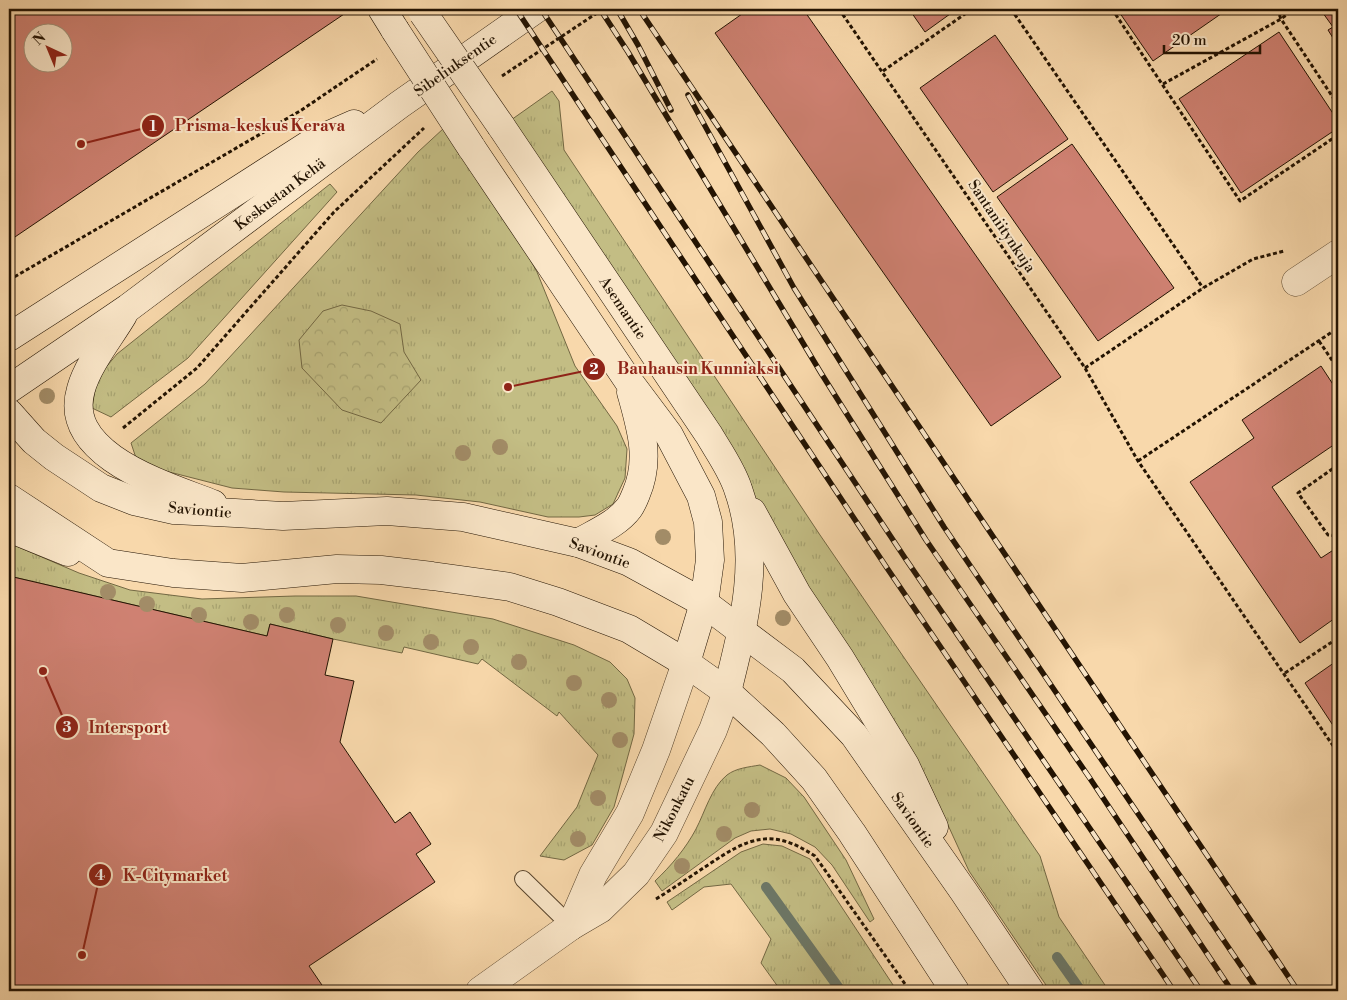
<svg xmlns="http://www.w3.org/2000/svg" width="1347" height="1000" viewBox="0 0 1347 1000" font-family="'Libre Bodoni',serif">
<defs>
<pattern id="grass-tufts" width="24" height="20" patternUnits="userSpaceOnUse" patternTransform="scale(1.25)"><rect width="24" height="20" fill="#c3bd84"/><path d="M3 7l-1-3M5 7V3M7 7l1-3M15 17l-1-3M17 17v-4M19 17l1-3" fill="none" stroke="#a7a270"/></pattern>
<pattern id="forest-crowns" width="20" height="18" patternUnits="userSpaceOnUse" patternTransform="scale(1.25)"><rect width="20" height="18" fill="#c3bd84"/><path d="M2 6a3 3 0 1 1 6 0M12 15a3 3 0 1 1 6 0" fill="none" stroke="#a7a270"/></pattern>
</defs>
<rect width="100%" height="100%" fill="#f8d8ab"/>
<filter id="stains"><feTurbulence type="fractalNoise" baseFrequency=".004" numOctaves="4"/><feColorMatrix values="0 0 0 0 .2 0 0 0 0 .09 0 0 0 0 .02 0 0 0 .5 -.17"/></filter>
<radialGradient id="worn" r=".72"><stop offset=".6" stop-color="#630" stop-opacity="0"/><stop offset="1" stop-color="#630" stop-opacity=".3"/></radialGradient>
<g fill="url(#grass-tufts)" stroke="#736843">
<polygon points="552,91 559,101 564,150 820,535 1040,856 1059,917 1109,991 1050,991 969,871 926,777 511,120"/>
<polygon points="444,128 517,236 537,272 575,366 617,426 627,449 625,478 613,504 595,515 579,517 548,517 480,502 416,495 284,492 232,488 138,464 131,443 205,384 418,152"/>
<polygon points="330,184 337,192 188,358 111,417 92,408 97,378 117,354"/>
<polygon points="9,543 79,573 130,590 202,599 295,596 356,596 493,619 574,645 610,662 627,679 635,698 634,734 614,807 592,845 564,860 540,856 577,807 598,755 559,712 557,716 482,659 478,664 404,647 402,653 333,639 270,624 267,636 9,576"/>
<path d="M760,765L786,778L804,797L846,860L874,919L870,922L832,865L815,847L791,834L770,829L751,831L735,838L662,891L655,881C671,866 686,848 696,829C705,812 711,788 727,775C736,768 749,767 760,765Z"/>
<polygon points="763,844 782,846 810,859 897,991 781,991 761,963 771,939 731,884 704,887 672,910 667,902 741,852"/>
</g>
<polygon fill="url(#forest-crowns)" stroke="#736843" points="342,305 371,311 400,324 404,352 421,380 381,423 342,410 302,368 299,340 323,311"/>
<g fill="none" stroke-linecap="round" stroke-linejoin="round">
<g stroke="#6c7767" stroke-width="10">
<polyline points="766,887 841,991"/>
<polyline points="1057,957 1081,991"/>
</g>
</g>
<g fill="#cf8172" stroke="#231302" fill-rule="evenodd">
<path d="M9,9H349L350,10L9,241ZM32,32H62V62H32Z"/>
<polygon points="749,9 803,9 1061,377 991,426 715,33"/>
<polygon points="909,9 957,9 925,32"/>
<polygon points="1117,9 1228,9 1153,61"/>
<polygon points="1320,9 1338,9 1338,46 1328,30 1333,27"/>
<polygon points="1279,32 1338,121 1338,128 1241,193 1179,99"/>
<polygon points="995,35 1068,139 993,192 920,88"/>
<polygon points="1072,144 1174,288 1098,341 997,197"/>
<polygon points="1321,366 1338,392 1338,442 1272,487 1321,558 1338,547 1338,616 1300,643 1190,482 1254,438 1242,420"/>
<polygon points="9,576 267,636 270,624 333,639 325,675 354,681 340,742 395,823 410,812 431,844 416,854 435,882 309,966 326,991 9,991"/>
<polygon points="1338,660 1338,733 1305,683"/>
</g>
<g fill="none" stroke-linecap="round" stroke-linejoin="round">
<g stroke="#58442c" stroke-width="18">
<polyline id="lane" points="523,879 571,926"/>
</g>
<g stroke="#58442c" stroke-width="29">
<g id="street">
<polyline points="1296,282 1338,254"/>
<polyline points="571,926 593,875 630,813 656,750 686,663"/>
<polyline points="480,991 571,926 600,909 636,874 664,833 713,730 727,692"/>
</g>
</g>
<g stroke="#231302" stroke-width="29">
<g id="secondary">
<polyline points="382,9 395,30"/>
<path d="M501,126L709,435C719,452 732,470 738,489C762,556 744,624 727,692"/>
<polyline points="471,147 627,379 669,435 701,496 708,522 710,560 704,603 686,663"/>
<path d="M123,315C110,337 88,364 81,389C61,456 168,486 213,504"/>
<polyline points="9,337 313,142 354,124"/>
<polyline points="9,389 128,308 399,105 536,9"/>
<polyline points="9,413 34,441 54,457 101,488 134,501 174,510 235,513 283,516 387,511 463,517 578,543 629,562 704,603 793,670 854,735 964,892 1030,991"/>
<polyline points="9,498 108,563 173,573 242,578 337,569 381,570 432,576 510,587 558,602 629,629 686,663 727,692 773,734 814,779 852,833 955,991"/>
<polyline points="752,512 797,594 840,658 905,765 934,827"/>
<polyline points="9,528 68,552"/>
<path d="M578,543C595,533 617,524 629,508C632,504 634,499 636,494C651,459 641,428 631,392"/>
</g>
</g>
<g stroke="#231302" stroke-width="3" stroke-dasharray="4 2.5" stroke-linecap="butt">
<polyline points="839,9 1085,368 1138,461 1338,753"/>
<polyline points="1011,9 1203,288"/>
<polyline points="1112,9 1240,201 1338,135"/>
<polyline points="1277,9 1281,19 1338,105"/>
<polyline points="883,71 972,9"/>
<polyline points="502,76 603,9"/>
<polyline points="1163,84 1281,19 1294,9"/>
<polyline points="9,280 300,111 377,59"/>
<polyline points="1319,341 1338,369"/>
<polyline points="1085,368 1203,288 1253,259 1284,251"/>
<polyline points="123,428 197,368 334,212 424,128"/>
<polyline points="1138,461 1338,328"/>
<polyline points="1338,465 1298,493 1328,535 1338,536"/>
<polyline points="1285,673 1338,638"/>
<path d="M656,899C674,888 691,876 708,865C748,838 771,827 815,856L910,991"/>
</g>
<use href="#lane" stroke="#fae6c8" stroke-width="16"/>
<use href="#street" stroke="#fae6c8" stroke-width="28"/>
<use href="#secondary" stroke="#fae6c8" stroke-width="28"/>
<g stroke="#231302" stroke-width="5.5">
<g id="rail">
<polyline points="516,9 887,568 1174,991"/>
<polyline points="541,9 905,558 1201,991"/>
<polyline points="600,9 628,52 821,373 926,540 1089,777 1232,991"/>
<polyline points="617,9 638,45 671,110"/>
<polyline points="639,9 1298,991"/>
<polyline points="688,95 794,288 944,527 1258,991"/>
</g>
</g>
<use href="#rail" stroke="#fae6c8" stroke-width="4" stroke-dasharray="11" stroke-linecap="butt"/>
<g stroke="#231302" stroke-width="29" stroke-linecap="butt">
<g id="secondary-bridge">
<polyline points="423,13 501,126"/>
<polyline points="395,30 471,147"/>
</g>
</g>
<use href="#secondary-bridge" stroke="#fae6c8" stroke-width="28"/>
</g>
<g fill="#a28c67">
<circle cx="47" cy="396" r="8"/>
<circle cx="500" cy="447" r="8"/>
<circle cx="463" cy="453" r="8"/>
<circle cx="663" cy="537" r="8"/>
<circle cx="108" cy="592" r="8"/>
<circle cx="147" cy="604" r="8"/>
<circle cx="199" cy="615" r="8"/>
<circle cx="287" cy="615" r="8"/>
<circle cx="783" cy="618" r="8"/>
<circle cx="251" cy="622" r="8"/>
<circle cx="338" cy="625" r="8"/>
<circle cx="386" cy="633" r="8"/>
<circle cx="431" cy="642" r="8"/>
<circle cx="471" cy="647" r="8"/>
<circle cx="519" cy="662" r="8"/>
<circle cx="574" cy="683" r="8"/>
<circle cx="609" cy="700" r="8"/>
<circle cx="620" cy="740" r="8"/>
<circle cx="598" cy="798" r="8"/>
<circle cx="752" cy="810" r="8"/>
<circle cx="724" cy="834" r="8"/>
<circle cx="578" cy="839" r="8"/>
<circle cx="682" cy="866" r="8"/>
</g>
<g text-anchor="middle" stroke-width="4" stroke-linejoin="round" paint-order="stroke">
<g font-size="15" fill="#231302" stroke="#fae6c8">
<text transform="translate(455 65) rotate(-35)" y="5">Sibeliuksentie</text>
<text transform="translate(280 194) rotate(-37)" y="5">Keskustan Kehä</text>
<text transform="translate(1002 226) rotate(56)" y="5">Santaniitynkuja</text>
<text transform="translate(623 308) rotate(56)" y="5">Asemantie</text>
<text transform="translate(200 510) rotate(5)" y="5">Saviontie</text>
<text transform="translate(600 553) rotate(20)" y="5">Saviontie</text>
<text transform="translate(674 809) rotate(-63)" y="5">Nikonkatu</text>
<text transform="translate(913 820) rotate(55)" y="5">Saviontie</text>
</g>
</g>
<path fill="none" stroke="#8f2418" stroke-width="2" d="M81 144L153 126M508 387L594 369M43 671L67 727M82 955L100 875"/>
<g fill="#8f2418" stroke="#fae6c8" stroke-width="2">
<circle cx="81" cy="144" r="5"/>
<circle cx="508" cy="387" r="5"/>
<circle cx="43" cy="671" r="5"/>
<circle cx="82" cy="955" r="5"/>
<circle cx="153" cy="126" r="12"/>
<circle cx="594" cy="369" r="12"/>
<circle cx="67" cy="727" r="12"/>
<circle cx="100" cy="875" r="12"/>
</g>
<g font-size="15" text-anchor="middle" font-weight="bold" fill="#fff">
<text x="153" y="131">1</text>
<text x="594" y="374">2</text>
<text x="67" y="732">3</text>
<text x="100" y="880">4</text>
</g>
<g font-size="16" text-anchor="middle" font-weight="bold" fill="#8f2418" stroke="#fae6c8" stroke-width="4" stroke-linejoin="round" paint-order="stroke">
<text x="260" y="131">Prisma-keskus Kerava</text>
<text x="698" y="374">Bauhausin Kunniaksi</text>
<text x="128" y="733">Intersport</text>
<text x="175" y="881">K-Citymarket</text>
</g>
<rect width="1347" height="1000" fill="none" stroke="#f8d8ab" stroke-width="30"/>
<rect x="10" y="10" width="1327" height="980" fill="none" stroke="#231302" stroke-width="2.5"/>
<rect x="15" y="15" width="1317" height="970" fill="none" stroke="#231302"/>
<g transform="translate(48 48) rotate(316)"><circle r="24" fill="#fae6c8" stroke="#a49279"/>
<path d="M0-4L9 19L0 12L-9 19Z" fill="#8f2418"/>
<text y="-8" font-size="14" font-weight="bold" text-anchor="middle" fill="#231302">N</text>
</g>
<path d="M1164 45v8h96v-8" fill="none" stroke="#231302" stroke-width="2.5"/>
<text x="1172" y="45" font-size="15" fill="#231302" stroke="#fae6c8" stroke-width="4" paint-order="stroke">20 m</text>
<rect width="100%" height="100%" filter="url(#stains)"/>
<rect width="100%" height="100%" fill="url(#worn)"/>
</svg>
